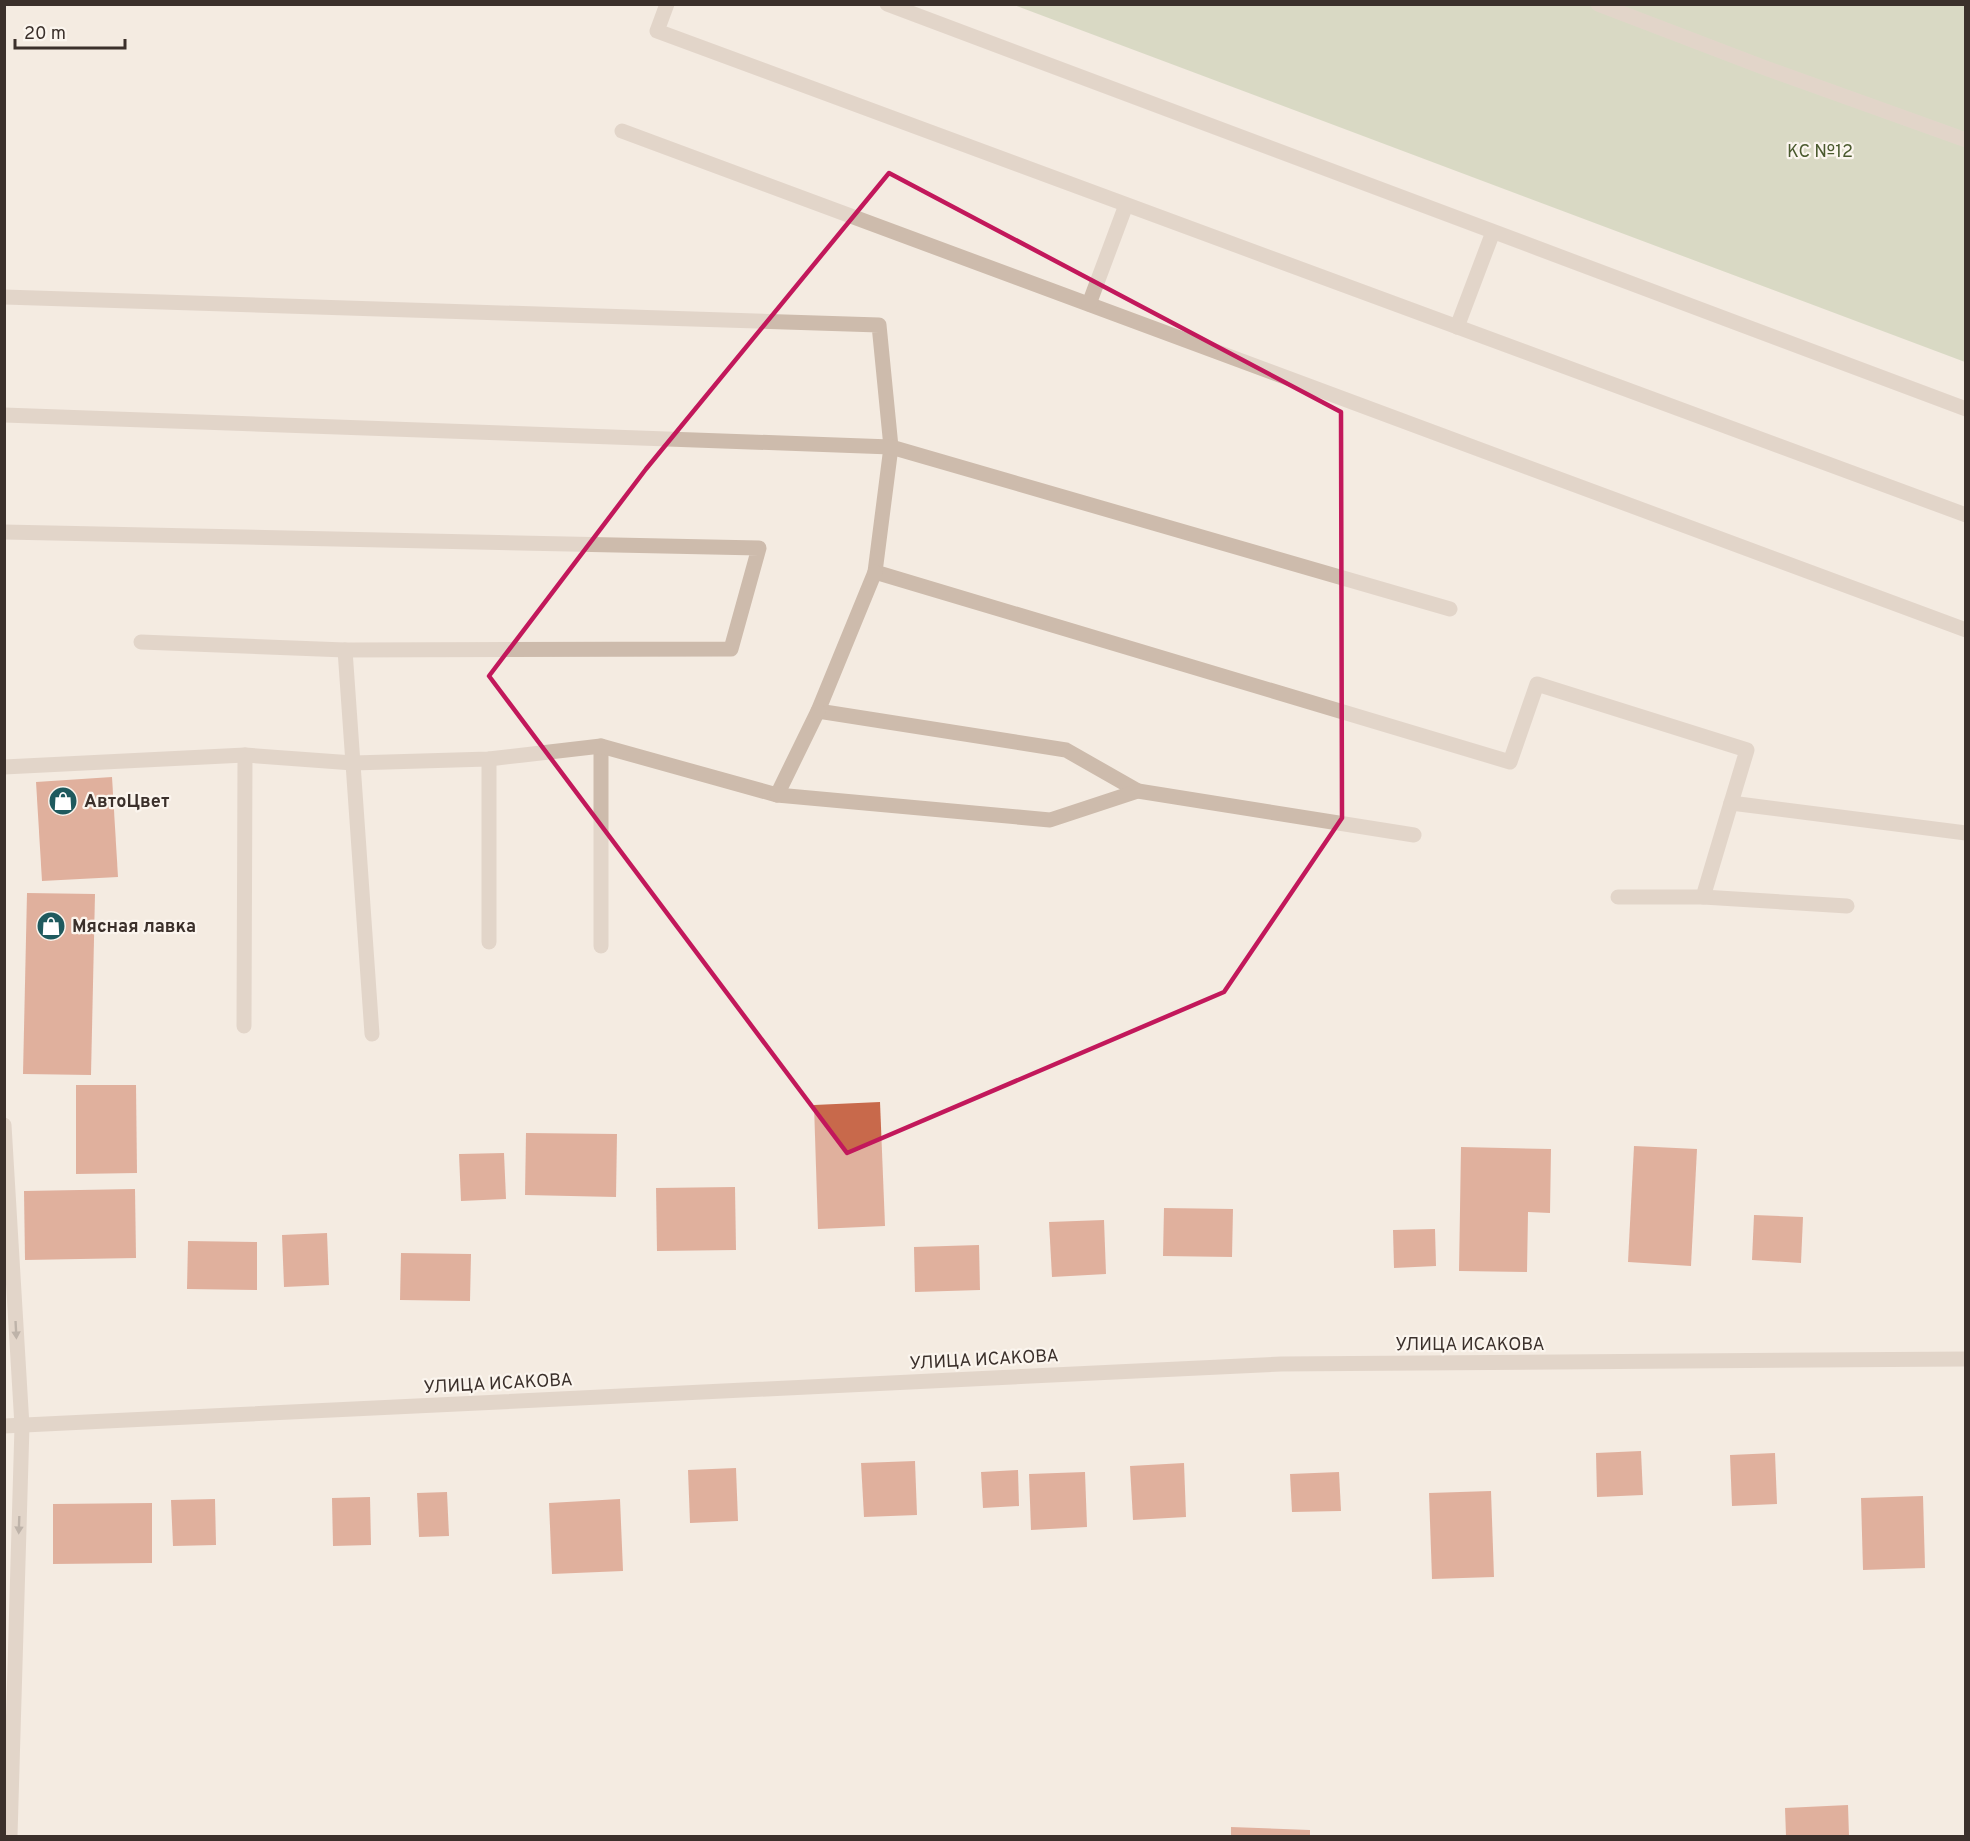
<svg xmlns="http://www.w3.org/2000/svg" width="1970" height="1841" viewBox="0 0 1970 1841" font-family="Overpass,sans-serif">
<rect width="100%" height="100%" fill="#f4ebe1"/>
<polygon fill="#b8c4a0" points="1014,5 1965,5 1965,362"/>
<g fill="#c8694b">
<polygon points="112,777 118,877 42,881 36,782"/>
<polygon points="27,893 95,894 91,1075 23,1074"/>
<polygon points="76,1085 136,1085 137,1173 76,1174"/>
<polygon points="880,1102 885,1226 818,1229 814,1105"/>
<polygon points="526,1133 617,1134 616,1197 525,1195"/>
<polygon points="1634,1146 1697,1149 1691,1266 1628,1262"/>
<polygon points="1461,1147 1551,1149 1550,1213 1528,1212 1527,1272 1459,1271"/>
<polygon points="504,1153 506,1199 461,1201 459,1154"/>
<polygon points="735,1187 736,1250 657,1251 656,1188"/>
<polygon points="135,1189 136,1258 25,1260 24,1191"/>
<polygon points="1164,1208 1233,1209 1232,1257 1163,1256"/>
<polygon points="1754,1215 1803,1217 1801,1263 1752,1260"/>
<polygon points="1104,1220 1106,1274 1052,1277 1049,1222"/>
<polygon points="1435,1229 1436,1266 1394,1268 1393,1230"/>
<polygon points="327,1233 329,1285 284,1287 282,1235"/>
<polygon points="188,1241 257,1242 257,1290 187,1289"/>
<polygon points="979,1245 980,1290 915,1292 914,1247"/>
<polygon points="401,1253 471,1254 470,1301 400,1300"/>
<polygon points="1641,1451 1643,1495 1597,1497 1596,1453"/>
<polygon points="1775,1453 1777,1504 1732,1506 1730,1455"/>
<polygon points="915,1461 917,1515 864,1517 861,1463"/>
<polygon points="1184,1463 1186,1517 1133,1520 1130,1466"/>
<polygon points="736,1468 738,1521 690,1523 688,1470"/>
<polygon points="1018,1470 1019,1506 983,1508 981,1472"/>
<polygon points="1085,1472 1087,1527 1031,1530 1029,1474"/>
<polygon points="1339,1472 1341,1511 1292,1512 1290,1474"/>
<polygon points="1491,1491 1494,1577 1432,1579 1429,1493"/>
<polygon points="447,1492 449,1536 419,1537 417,1493"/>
<polygon points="1923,1496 1925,1568 1863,1570 1861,1498"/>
<polygon points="370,1497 371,1545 333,1546 332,1498"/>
<polygon points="215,1499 216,1545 173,1546 171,1500"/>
<polygon points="620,1499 623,1571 552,1574 549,1503"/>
<polygon points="152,1503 152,1563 53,1564 53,1504"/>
<polygon points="1848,1805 1849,1836 1786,1836 1785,1808"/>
<polygon points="1231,1827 1310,1830 1310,1836 1231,1836"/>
</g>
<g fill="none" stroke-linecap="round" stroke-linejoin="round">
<g stroke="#cdbbac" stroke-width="15">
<polyline points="667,4 657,31 1966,515"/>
<polyline points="887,4 1966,409"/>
<polyline points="1598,4 1768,69 1966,140"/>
<polyline points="622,131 1966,630"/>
<polyline points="4,297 879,325 891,447 875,572 1510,762 1537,684 1747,750 1731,803 1966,833"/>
<polyline points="1089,304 1126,205"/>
<polyline points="1457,327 1493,232"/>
<polyline points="4,415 891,447 1450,609"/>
<polyline points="4,532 759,548 731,649 345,650 141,642"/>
<polyline points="875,572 818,711 1066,750 1138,791"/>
<polyline points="345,650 372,1034"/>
<polyline points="601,746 601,946"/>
<polyline points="489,759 489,942"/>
<polyline points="4,767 245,755 353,763 489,759 601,746 777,795 818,711"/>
<polyline points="777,795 1050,820 1138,791 1414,835"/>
<polyline points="1618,897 1703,897 1731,803"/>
<polyline points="1703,897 1847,906"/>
<polyline points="244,1026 245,755"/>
</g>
<g stroke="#cdbbac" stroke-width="15">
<polyline points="4,1125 22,1426 10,1836"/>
<polyline points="4,1426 1281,1364 1966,1359"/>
</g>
</g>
<defs><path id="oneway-solid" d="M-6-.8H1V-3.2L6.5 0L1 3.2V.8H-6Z" transform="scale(1.5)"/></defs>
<g fill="#7d6f65">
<use href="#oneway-solid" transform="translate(16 1330) rotate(87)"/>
<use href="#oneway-solid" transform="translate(19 1525) rotate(92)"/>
</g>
<path d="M0 0H1970V1841H0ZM889,173L1341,412L1342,818L1224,992L847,1153L489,676L646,469Z" fill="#f4ebe1" fill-opacity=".55" fill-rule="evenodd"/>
<path fill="none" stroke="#c2185b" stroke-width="4.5" stroke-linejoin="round" d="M889,173L1341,412L1342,818L1224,992L847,1153L489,676L646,469Z"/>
<defs>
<g id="shop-disc" transform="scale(1.5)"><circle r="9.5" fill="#1f5a5e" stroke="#fbf5ee"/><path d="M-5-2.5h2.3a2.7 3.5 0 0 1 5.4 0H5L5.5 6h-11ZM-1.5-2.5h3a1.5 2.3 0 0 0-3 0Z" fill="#fff"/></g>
</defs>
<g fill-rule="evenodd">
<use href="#shop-disc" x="63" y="801"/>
<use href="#shop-disc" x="51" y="926"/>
</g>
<g text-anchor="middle" stroke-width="4.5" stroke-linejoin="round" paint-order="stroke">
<g font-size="18" fill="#4a5a2e" stroke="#fbf5ee">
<text x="1820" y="157">КС №12</text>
</g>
<g font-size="18" font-weight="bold" fill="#3b302b" stroke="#fbf5ee" text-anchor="start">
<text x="84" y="807">АвтоЦвет</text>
<text x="72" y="932">Мясная лавка</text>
</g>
<g font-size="18" fill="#3b302b" stroke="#fbf5ee">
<text x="1470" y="1350">УЛИЦА ИСАКОВА</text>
<text transform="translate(984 1359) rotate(-3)" y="6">УЛИЦА ИСАКОВА</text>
<text transform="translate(498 1383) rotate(-3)" y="6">УЛИЦА ИСАКОВА</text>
</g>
</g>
<rect width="1970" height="1841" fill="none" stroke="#3b302b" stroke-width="12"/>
<path d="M15 39v9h110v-9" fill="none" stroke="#3b302b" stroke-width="3"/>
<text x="24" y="39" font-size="18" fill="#3b302b" stroke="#fbf5ee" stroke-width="4.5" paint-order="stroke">20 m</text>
</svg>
